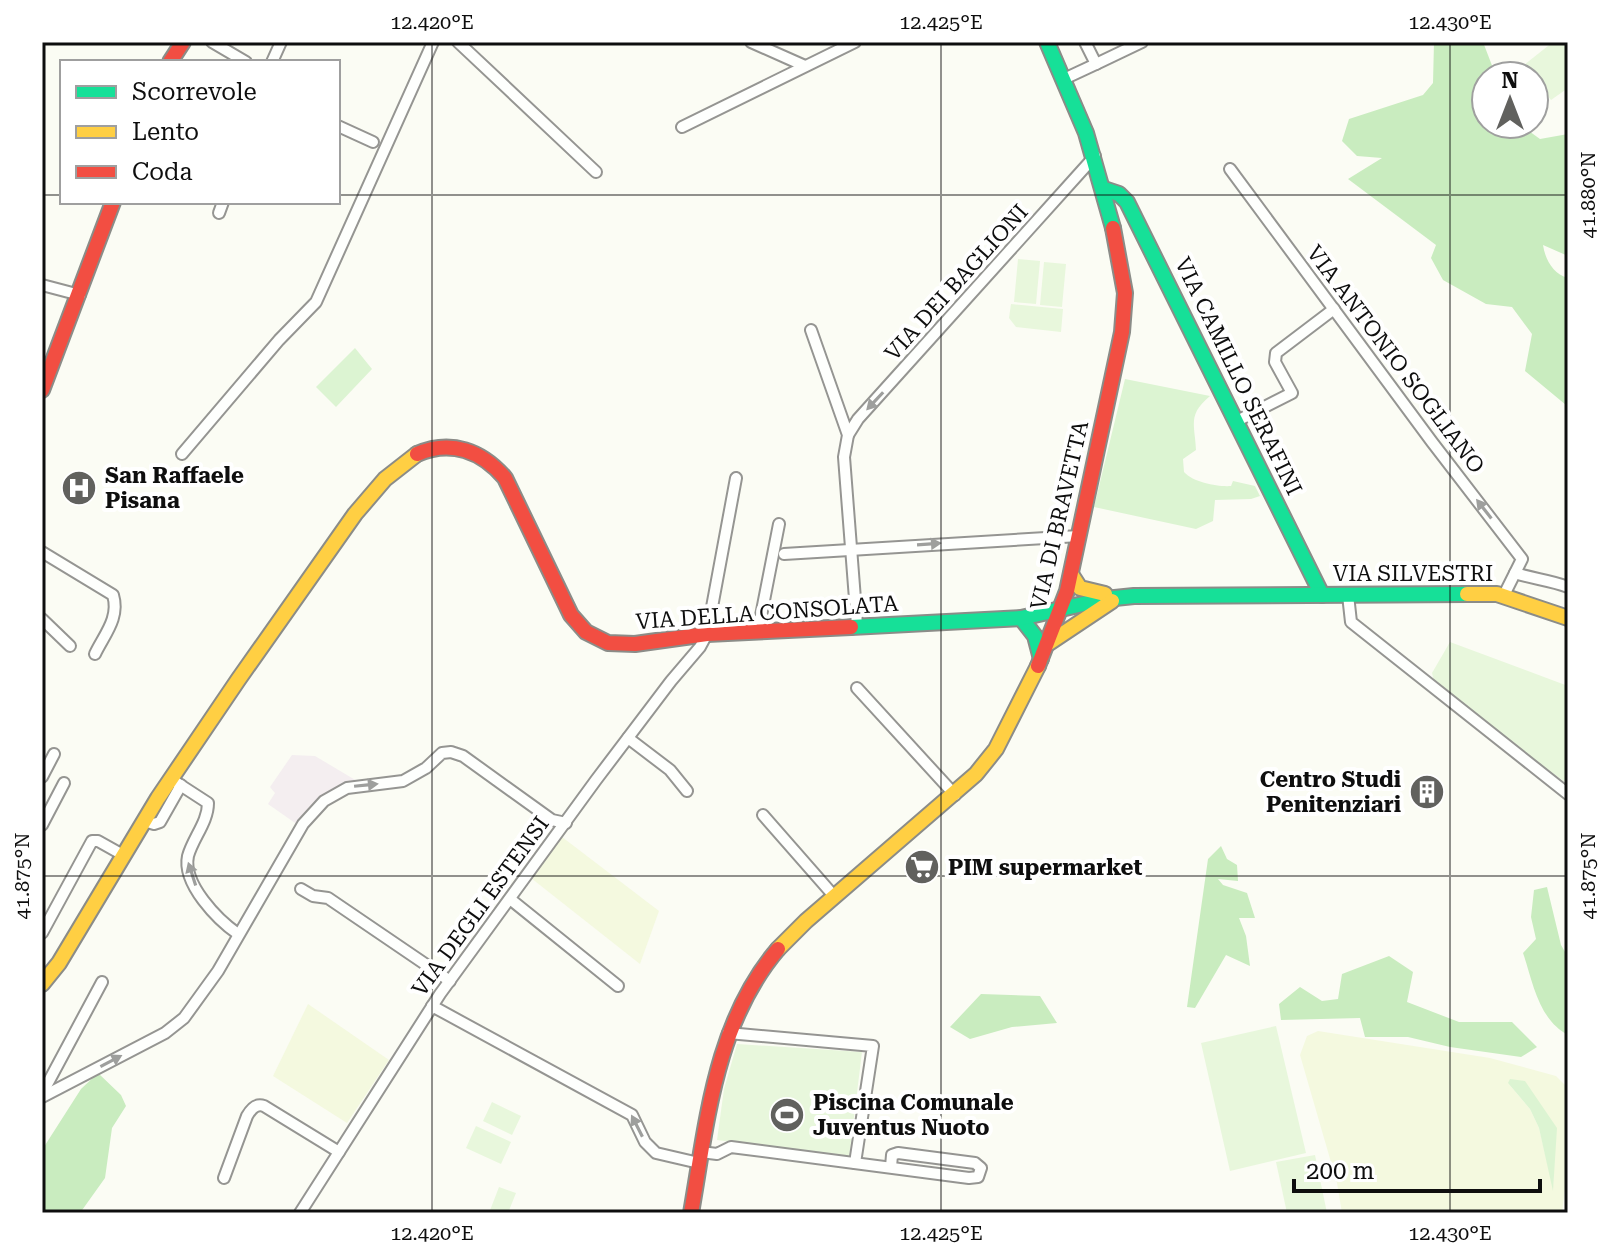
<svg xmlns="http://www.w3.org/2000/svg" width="1610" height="1255" viewBox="0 0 1610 1255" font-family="'Roboto Serif',serif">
<rect width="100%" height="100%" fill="#fbfcf4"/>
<polygon fill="#f4eef0" points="292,755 315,756 357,781 324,795 298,825 268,804 275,793 270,787"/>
<g fill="#f4f9df" fill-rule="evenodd">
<polygon points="562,837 659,911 640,964 531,878"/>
<polygon points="308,1004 389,1060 347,1123 273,1076"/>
<path d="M1318,1031L1490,1058L1556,1076L1568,1088V1164L1562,1213H1342L1337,1183L1300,1055L1307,1036ZM1508,1083L1556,1127L1553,1187L1539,1128L1530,1109Z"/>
</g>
<g fill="#dcf4d2">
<polygon points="355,348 372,369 336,407 316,387"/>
<path d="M1125,379L1210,396C1187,415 1195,425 1196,450L1183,459L1184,472C1194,483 1219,487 1231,486L1233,481L1255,486L1260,496L1251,499L1215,500L1213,521L1196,529L1094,507Z"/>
<polygon points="1510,1079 1525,1081 1557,1128 1553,1191 1539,1128 1530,1109 1508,1083"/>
</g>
<g fill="#c9ecbf">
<path d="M1434,42H1483L1496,76H1486V124H1519L1540,139L1568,134V256L1543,245C1545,259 1553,274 1568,278V403L1566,405L1525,371L1532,334L1512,307L1486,304L1443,280L1431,258L1436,245L1348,179L1382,158L1357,156L1342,141L1349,119L1423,95L1433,83Z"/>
<polygon points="1221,846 1227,859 1237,865 1238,881 1218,879 1223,885 1247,893 1255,918 1239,918 1246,936 1250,966 1226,955 1195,1008 1187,1007 1208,859"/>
<path d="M1547,887L1561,945L1568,957V1035C1538,1019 1533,982 1523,953L1536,939L1531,917L1534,890Z"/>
<polygon points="1389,956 1413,972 1407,1002 1459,1022 1512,1022 1537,1047 1521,1057 1450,1047 1408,1037 1365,1037 1360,1018 1281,1020 1279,1004 1300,987 1322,1001 1338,999 1342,974"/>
<polygon points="981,994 1040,996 1057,1023 1012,1027 970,1039 950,1027"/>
<polygon points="98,1073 121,1095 126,1106 112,1128 105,1178 80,1213 42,1213 42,1150 81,1089"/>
</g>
<g fill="#e8f7dc">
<polygon points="1553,42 1559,45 1568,42 1568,88 1551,100 1524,65"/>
<polygon points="1018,259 1040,261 1036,304 1014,302"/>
<polygon points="1044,262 1066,264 1062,307 1040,305"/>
<polygon points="1011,304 1063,309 1061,332 1016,327 1009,318"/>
<polygon points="1450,642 1568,686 1568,784 1514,746 1434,681 1432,673"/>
<polygon points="1276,1026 1306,1153 1230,1171 1201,1043"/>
<polygon points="737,1044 862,1052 849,1158 717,1140 724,1089"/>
<polygon points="492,1102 521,1116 512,1135 483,1121"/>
<polygon points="476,1126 511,1142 501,1164 466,1148"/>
<polygon points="1315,1155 1327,1213 1287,1213 1276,1162"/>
<polygon points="499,1187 516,1193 508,1213 489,1213"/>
</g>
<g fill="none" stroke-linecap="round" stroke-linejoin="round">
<g stroke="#959592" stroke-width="14">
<g id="street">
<polyline points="212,42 246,62"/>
<polyline points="458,42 596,172"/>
<polyline points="751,42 805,66"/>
<polyline points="272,62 281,42"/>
<polyline points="1096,64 1142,42"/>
<polyline points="1066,78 1096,64 1085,42"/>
<polyline points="338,126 373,142"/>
<polyline points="682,127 855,42"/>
<polyline points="1230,169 1432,442 1522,559 1504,595"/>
<polyline points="219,213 223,202"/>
<polyline points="42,285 80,295"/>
<polyline points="811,330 848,435 844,457 857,625"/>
<polyline points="1237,421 1292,393 1275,362 1276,353 1334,309"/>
<polyline points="848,435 858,419 1095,156"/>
<polyline points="182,454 279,340 316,302 433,42"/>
<path d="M42,552L113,595C120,618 104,635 95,654"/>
<polyline points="784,554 1079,536"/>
<path d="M1515,573C1533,579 1550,580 1568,587"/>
<polyline points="1348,595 1351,622 1568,794"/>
<polyline points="42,619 70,646"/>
<polyline points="758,631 779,524"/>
<polyline points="857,688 955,795"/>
<polyline points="628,738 670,770 687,791"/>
<polyline points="42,777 54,754"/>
<path d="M171,779L208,803C208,822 193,838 188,856C182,884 218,920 238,934"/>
<polyline points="763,815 834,896"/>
<polyline points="144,821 154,824 160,822 181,785"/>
<polyline points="42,825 64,783"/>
<polyline points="301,889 313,896 328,898 450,981"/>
<polyline points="510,899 618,986"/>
<polyline points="42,933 92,841 98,841 123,855"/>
<polyline points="432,1006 632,1115 645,1142 656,1153 699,1163"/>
<polyline points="728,1033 873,1046 855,1163"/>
<polyline points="42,1094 102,982"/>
<polyline points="42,1097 165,1033 184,1018 218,971 303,824 324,801 347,788 403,781 426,768 442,753 451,752 463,756 552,820 566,823"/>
<polyline points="701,1152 717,1154 731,1147 969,1178 978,1177 981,1168 975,1163 898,1153 892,1155 891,1167"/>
<path d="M224,1178L247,1116C251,1109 256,1103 264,1106L339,1152"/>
<polyline points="300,1213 440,994 596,780 671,681 700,647 707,634 736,478"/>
</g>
</g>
<g stroke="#8b8c88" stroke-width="18">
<g id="fast">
<polyline points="1047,42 1086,133 1113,228"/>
<polyline points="1104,189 1119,194 1127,202 1322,595"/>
<polyline points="1021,618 1035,636 1041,659"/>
<polyline points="851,627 1021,618 1105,599 1134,596 1467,594"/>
</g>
</g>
<g stroke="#8b8c88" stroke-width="18">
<g id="slow">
<polyline points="1071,574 1080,588 1105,594"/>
<polyline points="1467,594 1497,594 1568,618"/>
<polyline points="1049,643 1112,601"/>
<polyline points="778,949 806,921 976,774 996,749 1038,666"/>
<polyline points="42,984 59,963 158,798 238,680 355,514 385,479 417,454"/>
</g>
</g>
<g stroke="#8b8c88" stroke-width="18">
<g id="jam">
<polyline points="170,62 183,42"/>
<polyline points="42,390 113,202"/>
<path d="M417,454C451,439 482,451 505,478L571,615L586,632L608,643L635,644L707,634L851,627"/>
<polyline points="1038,666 1067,591 1122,332 1125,293 1113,228"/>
<path d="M691,1213C707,1122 715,1023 778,949"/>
</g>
</g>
<use href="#street" stroke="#fefffd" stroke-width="10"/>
<use href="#fast" stroke="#16e098" stroke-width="14"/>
<use href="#slow" stroke="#ffcf43" stroke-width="14"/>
<use href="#jam" stroke="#f24e42" stroke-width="14"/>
</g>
<defs><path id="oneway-solid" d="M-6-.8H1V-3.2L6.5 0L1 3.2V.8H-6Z" transform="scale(2)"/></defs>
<g fill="#9e9f9d">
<use href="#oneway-solid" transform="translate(875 401) rotate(133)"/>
<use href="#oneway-solid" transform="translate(1484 509) rotate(-128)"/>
<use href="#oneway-solid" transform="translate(929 544) rotate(-4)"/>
<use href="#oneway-solid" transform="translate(366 785) rotate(-6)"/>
<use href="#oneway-solid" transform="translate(192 874) rotate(-108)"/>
<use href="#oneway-solid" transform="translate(111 1061) rotate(-28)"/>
<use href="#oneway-solid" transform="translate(637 1126) rotate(-117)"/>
</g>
<path fill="none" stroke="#0e0e0e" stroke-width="2" stroke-opacity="0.45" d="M432,42V1213M941,42V1213M1450,42V1213M42,195H62M338,195H1568M42,876H1568"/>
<defs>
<g id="hospital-disc" transform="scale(1.8)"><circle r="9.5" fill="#61615e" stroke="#fff"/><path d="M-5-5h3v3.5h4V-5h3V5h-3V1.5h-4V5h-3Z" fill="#fff"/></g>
<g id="building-disc" transform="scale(1.8)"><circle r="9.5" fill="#61615e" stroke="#fff"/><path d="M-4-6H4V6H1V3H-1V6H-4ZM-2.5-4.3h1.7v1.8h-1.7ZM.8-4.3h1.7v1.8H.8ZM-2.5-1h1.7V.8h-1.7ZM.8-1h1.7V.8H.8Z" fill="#fff"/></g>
<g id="supermarket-disc" transform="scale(1.8)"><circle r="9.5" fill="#61615e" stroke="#fff"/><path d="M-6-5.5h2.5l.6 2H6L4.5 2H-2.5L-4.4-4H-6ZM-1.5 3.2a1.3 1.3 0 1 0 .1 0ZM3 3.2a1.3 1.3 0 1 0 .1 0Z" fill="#fff"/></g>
<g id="stadium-disc" transform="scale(1.8)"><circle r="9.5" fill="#61615e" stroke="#fff"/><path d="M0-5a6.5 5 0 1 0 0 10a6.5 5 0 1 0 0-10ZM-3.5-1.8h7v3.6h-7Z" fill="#fff"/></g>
</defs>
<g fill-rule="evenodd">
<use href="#hospital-disc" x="79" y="488"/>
<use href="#building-disc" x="1427" y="792"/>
<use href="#supermarket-disc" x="922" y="867"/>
<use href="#stadium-disc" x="787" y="1115"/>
</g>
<g text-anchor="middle" stroke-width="8" stroke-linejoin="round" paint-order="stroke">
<g font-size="22" fill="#0e0e0e" stroke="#fff">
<text transform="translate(956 282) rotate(-48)" y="8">VIA DEI BAGLIONI</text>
<text transform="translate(1396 359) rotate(53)" y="8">VIA ANTONIO SOGLIANO</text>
<text transform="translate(1239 376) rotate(64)" y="8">VIA CAMILLO SERAFINI</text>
<text transform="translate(1059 515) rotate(-77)" y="8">VIA DI BRAVETTA</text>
<text x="1413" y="581">VIA SILVESTRI</text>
<text transform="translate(767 612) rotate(-4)" y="8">VIA DELLA CONSOLATA</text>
<text transform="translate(480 906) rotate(-54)" y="8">VIA DEGLI ESTENSI</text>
</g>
<g font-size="22" font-weight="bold" fill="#0e0e0e" stroke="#fff" text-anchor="start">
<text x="105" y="483">San Raffaele<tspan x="105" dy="25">Pisana</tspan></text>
<text x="1401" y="787" text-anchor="end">Centro Studi<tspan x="1401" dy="25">Penitenziari</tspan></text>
<text x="948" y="875">PIM supermarket</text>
<text x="813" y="1110">Piscina Comunale<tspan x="813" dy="25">Juventus Nuoto</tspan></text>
</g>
</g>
<rect width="1610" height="1255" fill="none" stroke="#ffffff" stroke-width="88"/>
<rect x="60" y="60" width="280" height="144" fill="#ffffff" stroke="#9f9f9f" stroke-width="2"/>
<rect x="76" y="86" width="40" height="12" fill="#16e098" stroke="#9f9f9f" stroke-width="2"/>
<text x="132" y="100" font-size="24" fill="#0e0e0e">Scorrevole</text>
<rect x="76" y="126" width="40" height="12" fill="#ffcf43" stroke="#9f9f9f" stroke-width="2"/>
<text x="132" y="140" font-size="24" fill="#0e0e0e">Lento</text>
<rect x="76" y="166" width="40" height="12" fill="#f24e42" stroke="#9f9f9f" stroke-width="2"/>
<text x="132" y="180" font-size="24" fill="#0e0e0e">Coda</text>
<g transform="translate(1510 100)"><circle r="38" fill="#ffffff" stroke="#9f9f9f" stroke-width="2"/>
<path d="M0-6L14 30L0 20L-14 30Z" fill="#61615e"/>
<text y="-12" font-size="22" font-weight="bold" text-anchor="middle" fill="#0e0e0e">N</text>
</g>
<path d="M1294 1179v12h246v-12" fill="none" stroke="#0e0e0e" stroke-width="4"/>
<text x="1306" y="1179" font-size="24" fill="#0e0e0e" stroke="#ffffff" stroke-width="6" paint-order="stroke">200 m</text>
<rect x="44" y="44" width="1522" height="1167" fill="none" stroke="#0e0e0e" stroke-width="3"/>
<g font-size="20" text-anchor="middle" fill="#0e0e0e">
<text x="432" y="29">12.420°E</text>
<text x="941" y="29">12.425°E</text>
<text x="1450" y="29">12.430°E</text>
<text transform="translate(1588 195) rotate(-90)" y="7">41.880°N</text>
<text transform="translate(22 876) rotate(-90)" y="7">41.875°N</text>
<text transform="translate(1588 876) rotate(-90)" y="7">41.875°N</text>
<text x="432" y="1240">12.420°E</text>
<text x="941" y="1240">12.425°E</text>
<text x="1450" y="1240">12.430°E</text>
</g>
</svg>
